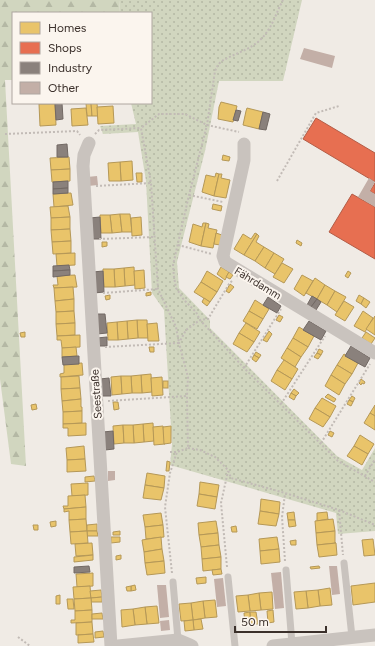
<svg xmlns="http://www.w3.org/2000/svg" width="375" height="646" viewBox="0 0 375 646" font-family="Figtree,sans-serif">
<defs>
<pattern id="grass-dots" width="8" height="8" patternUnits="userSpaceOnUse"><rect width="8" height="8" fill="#d1d6bf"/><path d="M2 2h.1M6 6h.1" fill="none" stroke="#b4b8a4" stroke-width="1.8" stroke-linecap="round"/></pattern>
<pattern id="forest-firs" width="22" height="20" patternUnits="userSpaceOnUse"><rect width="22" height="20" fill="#d1d6bf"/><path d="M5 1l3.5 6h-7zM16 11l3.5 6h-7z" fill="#b4b8a4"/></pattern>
</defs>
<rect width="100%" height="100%" fill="#f0ebe5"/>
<polygon fill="url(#grass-dots)" points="119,0 302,0 283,81 219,81 205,151 177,262 179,288 210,320 210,328 337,456 362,470 375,448 375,531 338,534 336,513 170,465 172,444 164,310 152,293 146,181 138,132 103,134 100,126 136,124 131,103 151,103 151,13 120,13"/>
<polygon fill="url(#forest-firs)" points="0,0 119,0 120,13 13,13 13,80 5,80 26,466 11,464 0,379"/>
<g fill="#e9c46a" stroke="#b59857">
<polygon points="221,102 237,106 233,122 218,119 219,107"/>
<polygon points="86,103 91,103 92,116 87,116"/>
<polygon points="91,103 97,103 98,116 92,116"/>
<polygon points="39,104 55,104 56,125 40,126"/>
<polygon points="113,106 114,123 98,124 97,107"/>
<polygon points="86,108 88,125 72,126 71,109"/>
<polygon points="247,108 263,112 259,129 243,125 246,111"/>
<polygon points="223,155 230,157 229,161 222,160"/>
<polygon points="69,157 70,169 51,170 50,158"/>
<polygon points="132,161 133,180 121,181 120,162"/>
<polygon points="120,162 121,181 109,181 108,163"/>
<polygon points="70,169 70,181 52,182 51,170"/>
<polygon points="136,173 142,173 142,182 137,182"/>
<polygon points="216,173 219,174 214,196 202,192 206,175 215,177"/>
<polygon points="219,174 222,174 221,178 230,180 226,198 214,196"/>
<polygon points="71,193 73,205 54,207 53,194"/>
<polygon points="213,204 222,206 221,211 212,209"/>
<polygon points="68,206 70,217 51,218 50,207"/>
<polygon points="120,214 122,232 112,233 110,215"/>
<polygon points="120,214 130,214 132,232 122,232"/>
<polygon points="100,215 110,215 112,233 101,233"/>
<polygon points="70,217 70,229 51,230 51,218"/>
<polygon points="141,217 142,235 132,236 131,218"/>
<polygon points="203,223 206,223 201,246 189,242 193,224 202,227"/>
<polygon points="206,223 209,224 208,228 217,230 213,248 201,246"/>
<polygon points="70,229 71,241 52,242 51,230"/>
<polygon points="216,233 222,235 220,245 214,244"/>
<polygon points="255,233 257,234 244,255 234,249 243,234 251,239"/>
<polygon points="257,234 259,236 256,242 264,247 255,261 244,255"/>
<polygon points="297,240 302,243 301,246 296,243"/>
<polygon points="71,241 71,253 53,254 52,242"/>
<polygon points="102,242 107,242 107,246 102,247"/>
<polygon points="264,247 274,253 265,268 255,261"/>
<polygon points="75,253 75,265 57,266 56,254"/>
<polygon points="274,253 284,259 275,274 265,268"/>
<polygon points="282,263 293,269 284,283 273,277"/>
<polygon points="134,267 135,285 125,286 124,268"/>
<polygon points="221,267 229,272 225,280 217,274"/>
<polygon points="124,268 125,286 115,287 114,269"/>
<polygon points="103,269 114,269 115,287 104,287"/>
<polygon points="144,270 145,288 135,289 134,271"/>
<polygon points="207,271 223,281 217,292 201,282"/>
<polygon points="348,271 351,273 348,278 345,276"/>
<polygon points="229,272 233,275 230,279 226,277"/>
<polygon points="75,275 77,287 54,288 53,285 58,285 57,276"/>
<polygon points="302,275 313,281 304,296 294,289"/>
<polygon points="315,278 325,285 317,299 306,293"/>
<polygon points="201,282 217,292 210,302 194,292"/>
<polygon points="230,284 234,287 229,293 226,291"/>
<polygon points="325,285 335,291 327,305 317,299"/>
<polygon points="73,287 74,299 55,301 54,288"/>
<polygon points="335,291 346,297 337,312 327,305"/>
<polygon points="151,292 151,295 146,296 146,293"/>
<polygon points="110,295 110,299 106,300 105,296"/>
<polygon points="359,295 364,298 361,304 356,301"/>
<polygon points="204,298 210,302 207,306 202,302"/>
<polygon points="364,298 370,302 366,308 361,304"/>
<polygon points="74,299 74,311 56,312 55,301"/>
<polygon points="255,300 269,309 263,319 249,311"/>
<polygon points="344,301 354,307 345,321 335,315"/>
<polygon points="74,311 75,323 56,324 56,312"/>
<polygon points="249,311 263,319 257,329 243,321"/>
<polygon points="363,311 373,318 365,332 354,326"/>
<polygon points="279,315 283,317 280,322 276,320"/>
<polygon points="375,316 375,335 366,329"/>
<polygon points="137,320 147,320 148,338 138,338"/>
<polygon points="137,320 138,338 128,339 127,321"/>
<polygon points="127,321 128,339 118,340 117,322"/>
<polygon points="117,322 118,340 108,340 107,323"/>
<polygon points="75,323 75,335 57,336 56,324"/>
<polygon points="157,323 159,341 148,341 147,324"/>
<polygon points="246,323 260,332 254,342 239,333"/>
<polygon points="299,327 314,336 308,347 293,338"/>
<polygon points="269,331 272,334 267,342 263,340"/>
<polygon points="25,332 25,337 21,337 20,333"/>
<polygon points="366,332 375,338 371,344 362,338"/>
<polygon points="239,333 254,342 247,352 233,344"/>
<polygon points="80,335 80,347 62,348 61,340 57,340 57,336"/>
<polygon points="293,338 308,347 301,357 287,348"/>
<polygon points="76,347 77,356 62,357 62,348"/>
<polygon points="149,347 154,347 154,352 150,352"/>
<polygon points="287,348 301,357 295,367 281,358"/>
<polygon points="319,349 323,351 321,355 317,353"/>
<polygon points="256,352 261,355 259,358 254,355"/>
<polygon points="317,353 321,355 318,359 314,357"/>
<polygon points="344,354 358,363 352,374 337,365"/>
<polygon points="254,355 259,358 256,362 252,359"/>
<polygon points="284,360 298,369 292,379 277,370"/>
<polygon points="82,363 83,375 60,377 60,374 64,373 64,364"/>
<polygon points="337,365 352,374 345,384 331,375"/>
<polygon points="277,370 292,379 285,390 271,381"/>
<polygon points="151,374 152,392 142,393 141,375"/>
<polygon points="141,375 142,393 132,393 131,376"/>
<polygon points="331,375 345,384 339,395 325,386"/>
<polygon points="79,376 80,388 61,389 61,377"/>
<polygon points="121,376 122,394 112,395 111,377"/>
<polygon points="121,376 131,376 132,393 122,394"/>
<polygon points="162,377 163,395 152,396 151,378"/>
<polygon points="361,379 365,382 364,384 362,383 361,385 359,383"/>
<rect x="163" y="381" width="5" height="7"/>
<polygon points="80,388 81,399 62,401 61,389"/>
<polygon points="294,389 299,393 296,396 291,393"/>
<polygon points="291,393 296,396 294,400 289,397"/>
<polygon points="328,394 336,399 334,402 325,397"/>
<polygon points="352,396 355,398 353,402 349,400"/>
<polygon points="322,398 336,406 330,417 315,408"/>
<polygon points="81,399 81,407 82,407 82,411 63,412 62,401"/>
<polygon points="349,400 353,402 351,406 347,404"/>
<polygon points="113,402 118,402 119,409 114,410"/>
<polygon points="36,404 37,409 32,410 31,405"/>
<polygon points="375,405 375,416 370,413"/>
<polygon points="315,408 330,417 323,427 309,419"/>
<polygon points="82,411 82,423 63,424 63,412"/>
<polygon points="370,413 375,416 375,430 364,423"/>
<polygon points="86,423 86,435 68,436 68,428 63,428 63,424"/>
<polygon points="153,423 154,441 144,442 143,424"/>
<polygon points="143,424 144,442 134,443 133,425"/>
<polygon points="123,425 124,443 114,444 113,426"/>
<polygon points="123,425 133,425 134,443 124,443"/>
<polygon points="163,426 165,444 154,445 153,427"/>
<polygon points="171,426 171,443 164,444 163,427"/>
<polygon points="330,431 334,433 332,437 328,435"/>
<polygon points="360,435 374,444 368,454 354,446"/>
<polygon points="84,446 85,459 67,460 66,448"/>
<polygon points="354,446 368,454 362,465 347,456"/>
<polygon points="85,459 86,471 67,472 67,460"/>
<polygon points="167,461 170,462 169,471 166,471"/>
<polygon points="147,473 165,476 164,488 145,485"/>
<polygon points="94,476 95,481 85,482 85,477"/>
<polygon points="200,482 219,485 217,497 199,494"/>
<polygon points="88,483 88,495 72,496 71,484"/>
<polygon points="145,485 164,488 161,500 143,498"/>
<polygon points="199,494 217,497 215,509 197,506"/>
<polygon points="85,495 86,507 64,509 63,506 68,506 68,496"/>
<polygon points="261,499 280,502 279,514 260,511"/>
<polygon points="86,507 86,519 69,520 69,511 64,512 64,509"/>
<polygon points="260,511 279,514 276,526 258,524"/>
<polygon points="294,512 295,520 288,520 287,513"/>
<polygon points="327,512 328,519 317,521 317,513"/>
<polygon points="161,513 163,525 145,527 143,515"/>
<polygon points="86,519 87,531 70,532 69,520"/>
<polygon points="333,519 335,531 316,533 315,521"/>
<polygon points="288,520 295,520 296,526 289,527"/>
<polygon points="56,521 56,526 51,527 50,522"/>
<polygon points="216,521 218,533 199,535 198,523"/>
<polygon points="97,524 97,531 87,531 87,525"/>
<polygon points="33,525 38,525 38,530 34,530"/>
<polygon points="163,525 164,537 146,539 145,527"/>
<polygon points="236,526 237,532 232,532 231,527"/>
<polygon points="87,531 97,531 98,536 87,536"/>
<polygon points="87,531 88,543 71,544 70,532"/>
<polygon points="120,531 120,535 113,535 113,532"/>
<polygon points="335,531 335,543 336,543 317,545 316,533"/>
<polygon points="218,533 219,545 201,547 199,535"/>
<polygon points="111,537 120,537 120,542 111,543"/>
<polygon points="161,537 162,549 144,552 142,540"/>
<polygon points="277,537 279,549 260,551 259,539"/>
<polygon points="373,539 375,555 364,556 362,540"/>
<polygon points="296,540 296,545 291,545 290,541"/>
<polygon points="92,543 93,555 76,556 75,544"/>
<polygon points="336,543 337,555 319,557 317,545"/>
<polygon points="219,545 221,557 202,559 201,547"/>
<polygon points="162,549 164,561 145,563 144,552"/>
<polygon points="279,549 280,562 261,564 260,551"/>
<polygon points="93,555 93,560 74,562 74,557"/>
<polygon points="121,555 121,559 116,560 116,556"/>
<polygon points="221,557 221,569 203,571 202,559"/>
<polygon points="164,561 165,573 147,575 145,563"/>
<polygon points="319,566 320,568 311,569 310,567"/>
<polygon points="221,569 222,574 213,575 212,570"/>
<polygon points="93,573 93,586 77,587 76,574"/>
<polygon points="206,577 206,583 197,584 196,578"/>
<polygon points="375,583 375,602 353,605 351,586"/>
<polygon points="135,585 136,590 131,591 131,586"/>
<polygon points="90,586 91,598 74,599 73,587"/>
<polygon points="131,586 131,591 127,591 126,587"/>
<polygon points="330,588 332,605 320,606 318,590"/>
<polygon points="101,590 102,597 91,598 90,591"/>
<polygon points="318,590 320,606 308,608 306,591"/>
<polygon points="306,591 308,608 296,609 294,592"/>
<polygon points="272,592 273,609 261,610 259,593"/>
<polygon points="259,593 261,610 250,611 248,595"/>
<polygon points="60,595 60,604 56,604 56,596"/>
<polygon points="248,595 250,611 238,612 236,596"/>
<polygon points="102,597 102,602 91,602 91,598"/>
<polygon points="91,598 92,610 75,611 74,599"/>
<polygon points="67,599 73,599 74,609 68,609"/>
<polygon points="215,600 217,617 205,618 203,601"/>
<polygon points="203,601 205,618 193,620 191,603"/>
<polygon points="191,603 193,620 181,621 179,604"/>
<polygon points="157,606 159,623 147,624 145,607"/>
<polygon points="145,607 147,624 135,625 133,609"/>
<polygon points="133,609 135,625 122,627 121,610"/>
<polygon points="92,610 92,622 71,623 71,620 75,620 75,611"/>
<polygon points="273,610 274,622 268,623 267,611"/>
<polygon points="250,612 251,624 245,625 244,613"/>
<polygon points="250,612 256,612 258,624 251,624"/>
<polygon points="102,613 103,619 92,619 92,614"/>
<polygon points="201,619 203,629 194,630 193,620"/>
<polygon points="193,620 194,630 185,631 184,621"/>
<polygon points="92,622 93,634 76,635 76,623"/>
<polygon points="103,631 104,637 95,638 95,632"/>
<polygon points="93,634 94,642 78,643 78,635"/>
</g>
<g fill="#e76f51" stroke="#b35c46">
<polygon points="316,118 375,153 375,182 303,139"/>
<polygon points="375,183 375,194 370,191"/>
<polygon points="352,194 375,207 375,259 329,232"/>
</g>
<g fill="#8a817c" stroke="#726964">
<polygon points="62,103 63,119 56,120 55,104"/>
<polygon points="236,110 241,111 238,121 233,120"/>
<polygon points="263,112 270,114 266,130 259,129"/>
<polygon points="67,144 68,157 57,157 57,145"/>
<polygon points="68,181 68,188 53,189 53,182"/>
<polygon points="68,188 68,193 53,194 53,189"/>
<polygon points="100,217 101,239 91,239 90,218"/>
<polygon points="69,265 70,270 53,271 53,266"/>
<polygon points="70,270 70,275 53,277 53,271"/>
<polygon points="103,271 104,292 94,293 93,272"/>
<polygon points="312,296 317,299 311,307 307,305"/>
<polygon points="268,297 281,306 277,313 263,305"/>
<polygon points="317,299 321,302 316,310 311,307"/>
<polygon points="96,314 105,314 107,333 97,334"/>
<polygon points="309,321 326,331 321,340 303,330"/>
<polygon points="107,337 107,346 98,346 97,338"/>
<polygon points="351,346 370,358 365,367 345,356"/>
<polygon points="79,356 79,364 63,365 62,357"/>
<polygon points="109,378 111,396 101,396 100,379"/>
<polygon points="113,431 114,449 105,450 103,432"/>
<polygon points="89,566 90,572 74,573 74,567"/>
</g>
<g fill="#c3afa7">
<polygon points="304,48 335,56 332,68 300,59"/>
<polygon points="97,176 98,185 88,186 87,177"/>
<polygon points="369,178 375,182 370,191 375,194 375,207 358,197"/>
<polygon points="108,471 115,471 115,480 108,481"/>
<polygon points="329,566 337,566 340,594 332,595"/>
<polygon points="281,572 284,608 275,609 271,573"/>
<polygon points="223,578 226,606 217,607 214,579"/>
<polygon points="157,585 166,585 169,617 160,618"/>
<polygon points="169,620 170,630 161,631 160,621"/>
</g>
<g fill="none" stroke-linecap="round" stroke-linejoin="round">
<g stroke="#c2bbb6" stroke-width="2" stroke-dasharray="2 2" stroke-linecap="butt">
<path d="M283,0C276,13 272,28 262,38C251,50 235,53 222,61C218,64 217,67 215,71L207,125L189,195L173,265L174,277L176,288L184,300L196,312L200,320L244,368L338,461L375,482"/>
<polyline points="5,134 77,131 80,135"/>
<polyline points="95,134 99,130 141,128"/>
<polyline points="277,181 316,113 339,106"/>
<polyline points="96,186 151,183"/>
<polyline points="189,195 223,202"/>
<polyline points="99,239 154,237"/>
<polyline points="178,245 212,254"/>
<polyline points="103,293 158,289"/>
<polyline points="105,347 179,343 176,327 158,289 151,183 141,128 159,114 185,114 207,125 239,132"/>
<polyline points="244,368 281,309"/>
<polyline points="108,401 187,396"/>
<polyline points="281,404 325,336"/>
<polyline points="321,443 370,364"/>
<polyline points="188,448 200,450 215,457 228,470 231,478 285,493 339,510 375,525"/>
<polyline points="170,452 177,452 188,448 187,396 188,377 179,343 186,330 200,320 208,319 229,284 233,280"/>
<polyline points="365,476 375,459"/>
<polyline points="339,510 343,555"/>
<polyline points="285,561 282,517 285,494"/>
<polyline points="227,567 221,503 228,471"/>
<polyline points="172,573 165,507 170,473 177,452"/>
<polyline points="18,637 30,646"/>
</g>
<g stroke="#c9c3be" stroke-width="7">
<polyline points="344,563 352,637"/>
<polyline points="286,570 292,644"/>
<polyline points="228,577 235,646"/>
<polyline points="173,582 178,640"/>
</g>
<g stroke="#c9c3be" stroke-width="13">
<polyline points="89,143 84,155 83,166 111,646"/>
<polyline points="244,144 244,160 223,256 225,262 375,353"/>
<polyline points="118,646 178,640 190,645 192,646"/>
<polyline points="273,646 375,635"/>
</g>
</g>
<g text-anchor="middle" stroke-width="4" stroke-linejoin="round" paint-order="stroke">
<g font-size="11" fill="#3b302b" stroke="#fbf5ee">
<text transform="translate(258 283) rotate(31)" y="4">Fährdamm</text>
<text transform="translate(96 394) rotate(-94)" y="4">Seestraße</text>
</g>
</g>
<rect x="12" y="12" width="140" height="92" fill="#fbf5ee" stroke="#aea6a0"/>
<rect x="20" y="22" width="20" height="12" fill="#e9c46a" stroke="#aea6a0"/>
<text x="48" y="32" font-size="12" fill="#3b302b">Homes</text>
<rect x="20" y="42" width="20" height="12" fill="#e76f51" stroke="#aea6a0"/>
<text x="48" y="52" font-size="12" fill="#3b302b">Shops</text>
<rect x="20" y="62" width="20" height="12" fill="#8a817c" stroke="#aea6a0"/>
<text x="48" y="72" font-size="12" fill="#3b302b">Industry</text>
<rect x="20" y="82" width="20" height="12" fill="#c3afa7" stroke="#aea6a0"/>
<text x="48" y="92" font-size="12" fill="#3b302b">Other</text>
<path d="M235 626v6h91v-6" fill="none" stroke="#3b302b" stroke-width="2"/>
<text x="241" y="626" font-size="12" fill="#3b302b" stroke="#fbf5ee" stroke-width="3" paint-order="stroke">50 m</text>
</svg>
